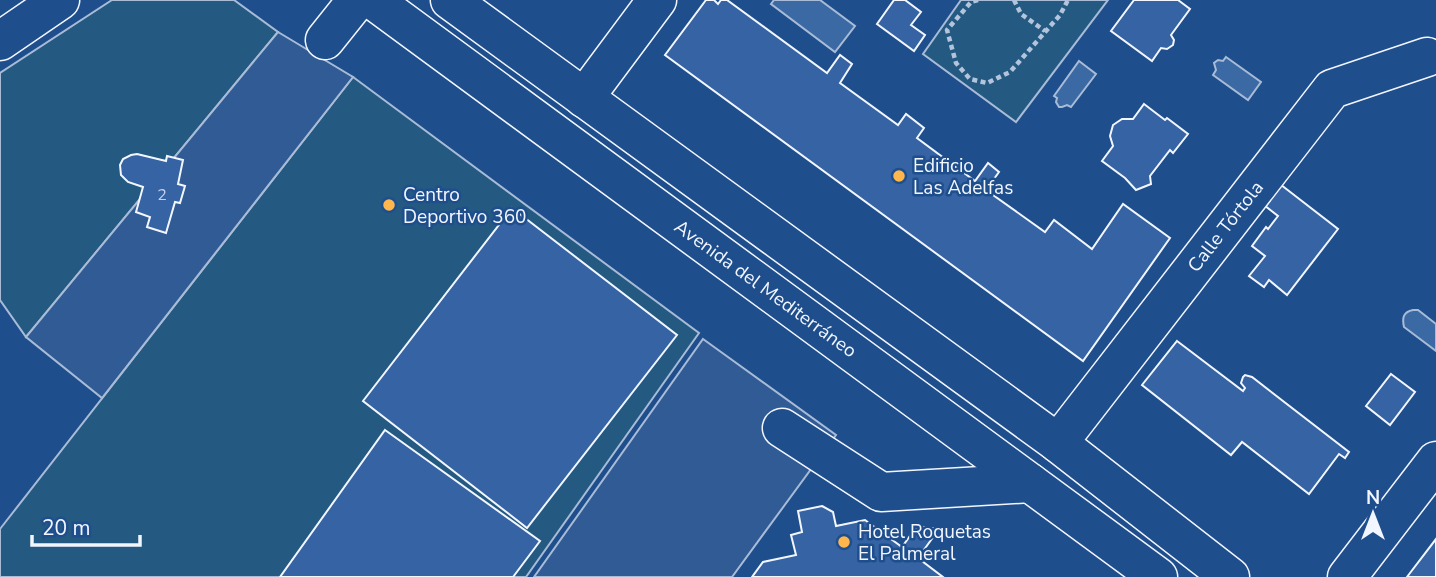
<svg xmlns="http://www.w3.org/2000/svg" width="1436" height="577" viewBox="0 0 1436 577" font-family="'Nunito Sans',sans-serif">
<rect width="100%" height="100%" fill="#1f4e8c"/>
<g fill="#245a82" stroke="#a8bbd7" stroke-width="2">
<polygon points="112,0 234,0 278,32 26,337 0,300 0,73"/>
<polygon points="961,0 1108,0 1016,122 923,54"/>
<polygon points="353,77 699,333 526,577 0,577 0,529"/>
</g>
<g fill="#305b95" stroke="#a8bbd7" stroke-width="2">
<polygon points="278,32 353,77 102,398 26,337"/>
<polygon points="703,339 836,435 732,577 534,577"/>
</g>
<g fill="#3b69a3" stroke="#a8bbd7" stroke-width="2">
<polygon points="774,0 820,0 855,26 835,52 771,4"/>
<polygon points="1226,57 1261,82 1248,100 1213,75 1216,70 1214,63 1218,60 1223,61"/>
<polygon points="1079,61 1096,74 1071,107 1067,105 1062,107 1059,107 1056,102 1057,98 1054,96"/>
<path d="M1413,310H1418L1436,324V351L1404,327C1402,318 1403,312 1413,310Z"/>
</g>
<g fill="#3563a3" stroke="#f2f6ff" stroke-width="2">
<polygon points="706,0 714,0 718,4 721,0 727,0 827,73 840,55 852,64 840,83 898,125 906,114 924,128 917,138 975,181 988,163 999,172 986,190 1045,232 1054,220 1092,249 1123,204 1170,238 1083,361 665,55"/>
<polygon points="894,0 905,0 921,12 911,25 925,35 914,51 877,24"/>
<polygon points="1134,0 1178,0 1190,9 1171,35 1174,40 1173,45 1167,49 1161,48 1152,61 1111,31"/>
<polygon points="1144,104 1165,120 1167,118 1188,134 1173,153 1170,150 1150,176 1151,184 1136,190 1125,178 1102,161 1113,146 1110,136 1113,125 1122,119 1133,119"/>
<polygon points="137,154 166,161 167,156 183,160 178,184 185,186 180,203 175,202 166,233 147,227 150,217 136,212 143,187 128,182 121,175 120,165 123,159 131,155"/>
<polygon points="1276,181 1338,229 1287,295 1269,280 1264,287 1249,276 1265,256 1252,246 1266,227 1268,229 1278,216 1260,202"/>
<polygon points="512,208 677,335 527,528 363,401"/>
<polygon points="1177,341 1243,391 1245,388 1241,383 1243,377 1245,375 1252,377 1349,452 1345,458 1339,454 1309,494 1242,442 1231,455 1142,385"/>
<polygon points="1391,374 1415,392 1390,425 1366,406"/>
<polygon points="385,430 540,541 513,577 280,577"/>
<polygon points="822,506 833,512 836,526 865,520 902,547 917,526 939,529 918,558 943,577 752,577 763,562 796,555 791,535 802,532 798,511"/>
<polygon points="1436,539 1436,577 1407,577 1410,573"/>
</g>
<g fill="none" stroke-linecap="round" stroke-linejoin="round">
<g stroke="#f2f6ff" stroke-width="41">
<g id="minor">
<polyline points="373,0 1158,577"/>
<polyline points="450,0 1058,443 1230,577"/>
<polyline points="325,40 357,0"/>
<polyline points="0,41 60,0"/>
<polyline points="584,98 657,0"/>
<polyline points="782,428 881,492 1030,483"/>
<polyline points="1058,443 1332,89 1427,57"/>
<polyline points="1347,577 1436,461"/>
</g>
</g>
<g stroke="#b3c4dc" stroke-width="4.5" stroke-dasharray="5 3.5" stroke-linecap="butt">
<polyline points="978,0 971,2 947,30 956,63 970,79 987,83 1010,72 1060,15 1068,0"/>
<polyline points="1014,0 1021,14 1045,31"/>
</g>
<use href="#minor" stroke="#1f4e8c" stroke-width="38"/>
</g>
<g fill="#ffb74d" stroke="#1f4e8c" stroke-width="2.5">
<circle cx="899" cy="176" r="7"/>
<circle cx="389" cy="205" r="7"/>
<circle cx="844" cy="542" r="7"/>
</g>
<g text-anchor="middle" stroke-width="5" stroke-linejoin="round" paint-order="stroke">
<g font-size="16" fill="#c3d1e8">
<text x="162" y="200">2</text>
</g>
<g font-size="19" fill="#f2f6ff" stroke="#1f4e8c" text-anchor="start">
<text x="913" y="172">Edificio<tspan x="913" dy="22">Las Adelfas</tspan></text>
<text x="403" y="201">Centro<tspan x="403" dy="22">Deportivo 360</tspan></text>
<text x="858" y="538">Hotel Roquetas<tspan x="858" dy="22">El Palmeral</tspan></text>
</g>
<g font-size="19" fill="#f2f6ff" stroke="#1f4e8c">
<text transform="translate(1225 226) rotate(-52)" y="7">Calle Tórtola</text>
<text transform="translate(766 288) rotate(36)" y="7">Avenida del Mediterráneo</text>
</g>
</g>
<g transform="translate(1373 514)" stroke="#1f4e8c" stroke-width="5" paint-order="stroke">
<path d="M0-5L12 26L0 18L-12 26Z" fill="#f2f6ff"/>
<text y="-10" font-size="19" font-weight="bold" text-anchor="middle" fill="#f2f6ff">N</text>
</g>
<path d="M32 535v10h108v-10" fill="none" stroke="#f2f6ff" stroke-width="3.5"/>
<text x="42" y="535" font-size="21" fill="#f2f6ff" stroke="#1f4e8c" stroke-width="5" paint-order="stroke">20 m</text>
</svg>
